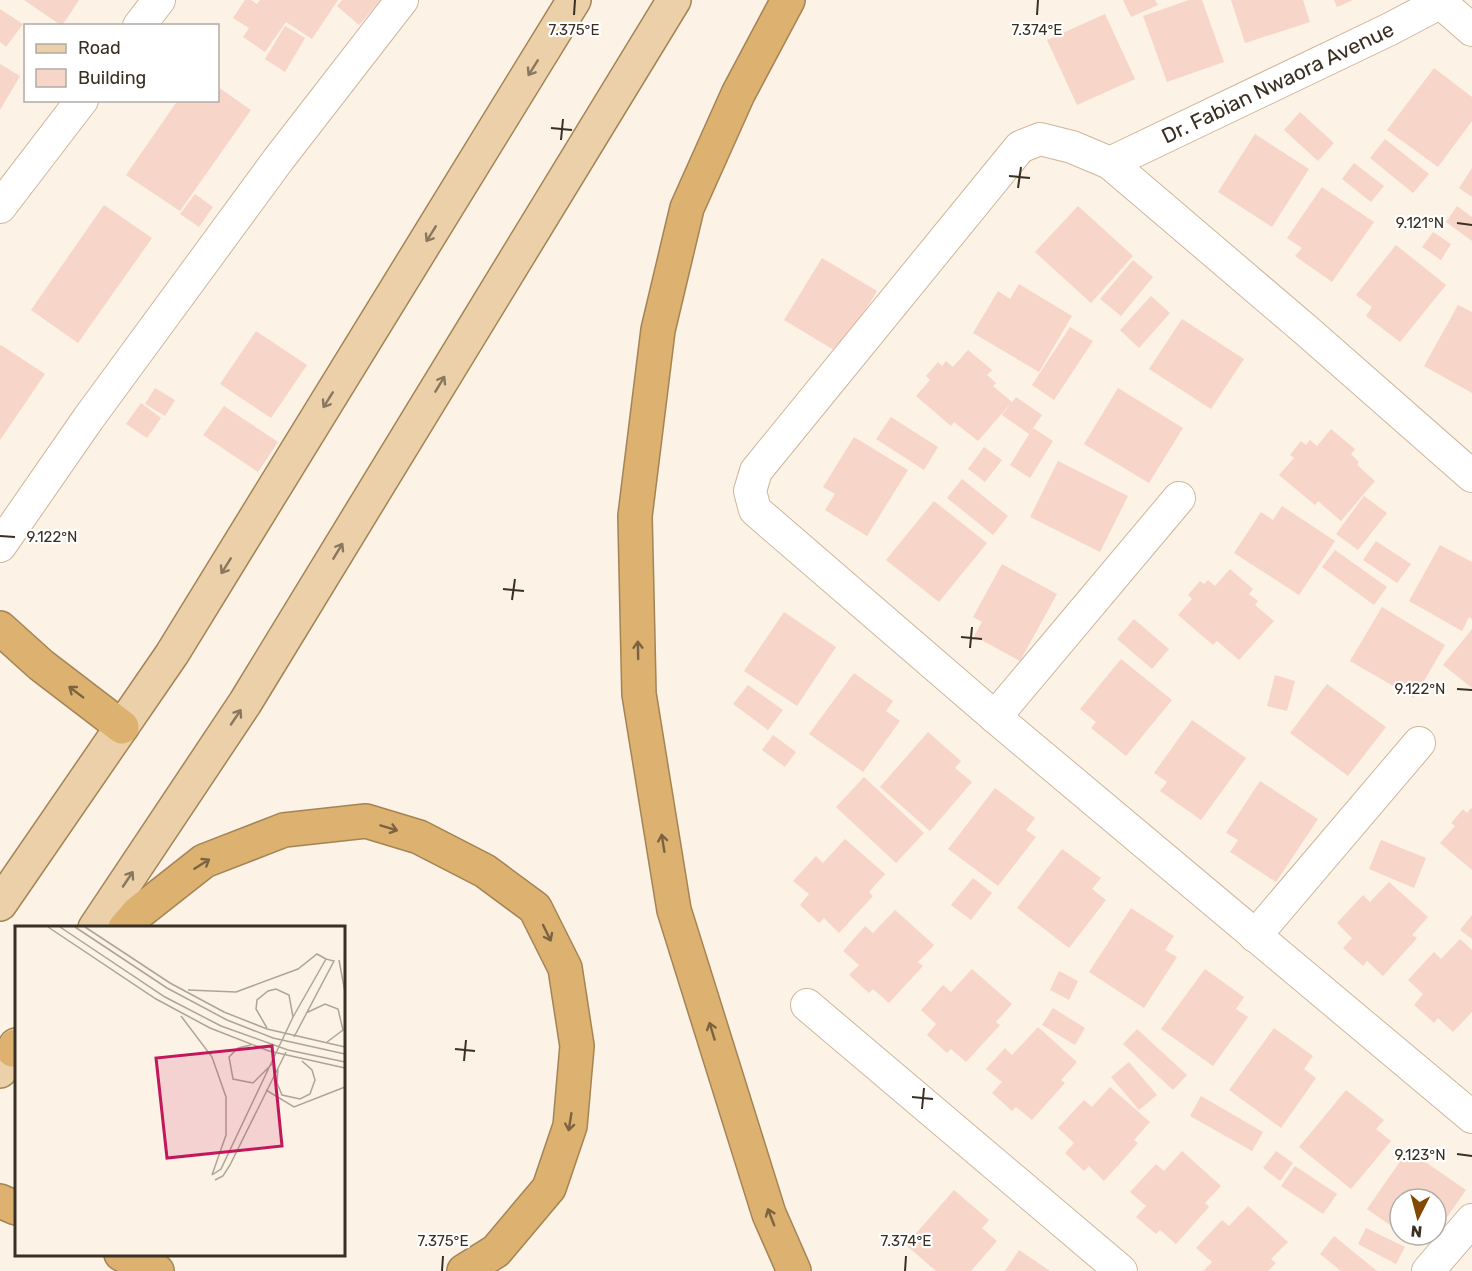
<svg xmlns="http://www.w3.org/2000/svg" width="1472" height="1271" viewBox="0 0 1472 1271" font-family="Rubik,sans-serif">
<rect width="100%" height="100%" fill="#fcf2e5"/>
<g fill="#f8d5c9">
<polygon points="24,0 79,0 62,26"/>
<polygon points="245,0 251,0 257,4 260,0 338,0 312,39 286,22 265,52 243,37 249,28 233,18"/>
<polygon points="342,0 381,0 359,25 337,6"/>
<polygon points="1123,0 1155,0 1158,5 1131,17"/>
<polygon points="1189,0 1202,0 1224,62 1167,82 1143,16"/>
<polygon points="1231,0 1303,0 1310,22 1245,43"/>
<polygon points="1334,0 1353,0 1337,7"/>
<polygon points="0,9 23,24 6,47 0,42"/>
<polygon points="1105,14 1135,79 1077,105 1047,40"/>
<polygon points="285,26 305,38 285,72 265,59"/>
<polygon points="0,64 20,76 0,110"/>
<polygon points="1434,68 1472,97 1472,121 1438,167 1387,130"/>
<polygon points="218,87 251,110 180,211 126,175 178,100 218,100"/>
<polygon points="1300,112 1334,143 1318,161 1284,130"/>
<polygon points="1255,134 1309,169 1272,227 1218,192"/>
<polygon points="1385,139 1429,174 1413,193 1370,158"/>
<polygon points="1354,163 1384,186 1371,202 1342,179"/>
<polygon points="1472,168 1472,197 1459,188"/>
<polygon points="1322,187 1374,222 1332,282 1295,256 1302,248 1287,238"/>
<polygon points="195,194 213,207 199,227 180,214"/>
<polygon points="104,205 152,238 78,343 31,310"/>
<polygon points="1078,206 1133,256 1091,303 1035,252"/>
<polygon points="1457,206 1472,217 1472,241 1446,222"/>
<polygon points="1433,232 1451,244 1441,260 1422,247"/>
<polygon points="1396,245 1446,285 1400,342 1366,316 1372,307 1356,295"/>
<polygon points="822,258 877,291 839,353 784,320"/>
<polygon points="1133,260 1153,277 1121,316 1100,299"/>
<polygon points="1019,284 1072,316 1039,372 973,333 998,291 1010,299"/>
<polygon points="1151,296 1170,313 1139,348 1120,330"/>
<polygon points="1458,305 1472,312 1472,393 1424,366"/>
<polygon points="1182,319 1244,359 1211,409 1149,369"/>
<polygon points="1070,327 1093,341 1054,400 1032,385"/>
<polygon points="256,331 307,365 271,418 220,384"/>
<polygon points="1,345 45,374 0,440 0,346"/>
<polygon points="968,350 992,370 987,375 996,383 993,386 1012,402 978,441 954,422 951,426 916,396 930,380 926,376 938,362 942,366 946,361 953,367"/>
<polygon points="155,388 175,400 165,416 145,404"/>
<polygon points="1118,388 1183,428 1149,483 1084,444"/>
<polygon points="1016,397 1042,415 1029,434 1002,415"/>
<polygon points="141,403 161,418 147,438 126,424"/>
<polygon points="224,406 278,442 258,472 203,435"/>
<polygon points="891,417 938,447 924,470 876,439"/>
<polygon points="1033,428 1053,441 1030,478 1010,465"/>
<polygon points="1331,429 1355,449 1351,454 1359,462 1357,465 1375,481 1341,521 1318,501 1315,505 1279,475 1294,458 1290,455 1301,441 1306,445 1310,440 1317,446"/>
<polygon points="854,437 908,470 867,536 825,510 835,494 823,487"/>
<polygon points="984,447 1002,460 985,482 968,469"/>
<polygon points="1058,461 1128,496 1100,552 1030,517"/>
<polygon points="962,479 1008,516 993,535 947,498"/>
<polygon points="1364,496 1387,513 1358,550 1336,534"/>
<polygon points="934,501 987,543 939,602 886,560"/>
<polygon points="1282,506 1335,541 1299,595 1234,553 1261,512 1273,520"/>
<polygon points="1376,541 1411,564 1397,583 1363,560"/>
<polygon points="1440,545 1472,562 1472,619 1469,617 1462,631 1409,601"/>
<polygon points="1335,550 1387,587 1374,605 1322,567"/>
<polygon points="1002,564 1057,594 1020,661 974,636 982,622 973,617"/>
<polygon points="1230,569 1253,589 1249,594 1258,601 1255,605 1274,621 1239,660 1217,641 1213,645 1178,615 1192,599 1188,595 1200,581 1204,584 1208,580 1215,586"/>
<polygon points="1382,607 1445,645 1414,698 1350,661"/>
<polygon points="784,612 836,647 797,706 744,671"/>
<polygon points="1134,619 1169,649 1152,669 1117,639"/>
<polygon points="1472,629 1472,688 1443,665"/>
<polygon points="1121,659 1172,700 1126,756 1091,728 1096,722 1080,709"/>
<polygon points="854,673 893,701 886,711 900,721 863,772 809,734"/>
<polygon points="1275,675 1295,681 1287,711 1267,706"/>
<polygon points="1327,684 1386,727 1348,776 1290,733"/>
<polygon points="748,685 783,710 768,730 733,704"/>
<polygon points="1192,720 1246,758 1201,820 1160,791 1167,782 1154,773"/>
<polygon points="928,732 961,761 955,768 972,782 930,831 880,787"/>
<polygon points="773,735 796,752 785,767 762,750"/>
<polygon points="864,777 924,833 896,863 836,807"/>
<polygon points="1260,781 1318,819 1276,882 1230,852 1238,840 1226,833"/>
<polygon points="995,788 1035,818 1026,830 1036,837 998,886 948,849"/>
<polygon points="1471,808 1472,809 1472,870 1440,843 1455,826 1451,823 1463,809 1467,813"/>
<polygon points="845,839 885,874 869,892 873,896 839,933 824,918 819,923 800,905 809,894 793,881 816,856 823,863"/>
<polygon points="1381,840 1426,858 1414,888 1369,869"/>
<polygon points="1062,849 1101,878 1092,889 1106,900 1069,948 1017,908"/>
<polygon points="973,878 992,893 971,920 951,905"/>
<polygon points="1389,882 1428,917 1412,935 1417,938 1383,976 1367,961 1363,966 1343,948 1352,938 1337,923 1363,895 1370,902"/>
<polygon points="1131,908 1174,936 1165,950 1177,957 1144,1008 1089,972"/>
<polygon points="895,910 934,945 918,962 923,966 889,1003 873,989 869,993 849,975 859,965 843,951 865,926 873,933"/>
<polygon points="1472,915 1472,939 1460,930"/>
<polygon points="1460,939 1472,950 1472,1012 1453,1032 1438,1018 1434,1023 1414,1005 1423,994 1408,980 1434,952 1441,959"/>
<polygon points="972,969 1012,1004 996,1022 1000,1025 966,1062 951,1049 947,1053 927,1035 936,1024 921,1010 943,985 951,992"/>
<polygon points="1205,969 1244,997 1236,1009 1248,1017 1213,1066 1161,1029"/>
<polygon points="1059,971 1078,981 1069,1000 1050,990"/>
<polygon points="1053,1008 1085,1028 1075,1045 1042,1025"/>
<polygon points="1038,1027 1077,1062 1061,1080 1065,1083 1032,1120 1016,1107 1012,1111 992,1093 1002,1082 986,1069 1005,1048 1012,1055"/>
<polygon points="1274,1028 1313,1056 1304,1069 1316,1078 1281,1128 1229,1090"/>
<polygon points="1137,1029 1187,1075 1173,1090 1123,1044"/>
<polygon points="1129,1062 1157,1095 1139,1110 1111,1077"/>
<polygon points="1110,1087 1150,1122 1134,1140 1138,1143 1104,1181 1089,1166 1084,1171 1065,1153 1074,1143 1058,1128 1084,1100 1092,1107"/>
<polygon points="1346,1090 1384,1120 1376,1129 1391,1141 1351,1189 1299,1147"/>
<polygon points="1201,1096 1263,1132 1252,1151 1190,1116"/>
<polygon points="1408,1150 1466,1190 1440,1227 1436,1224 1436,1199 1400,1199 1400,1232 1367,1209"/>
<polygon points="1182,1151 1221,1186 1205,1203 1209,1207 1176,1244 1160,1230 1156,1234 1136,1217 1146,1206 1130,1192 1156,1164 1164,1171"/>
<polygon points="1276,1151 1293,1163 1280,1181 1263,1168"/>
<polygon points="1295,1166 1337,1194 1323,1214 1281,1186"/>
<polygon points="954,1190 989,1220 982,1228 997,1241 971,1271 936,1271 906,1245"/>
<polygon points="1248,1206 1288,1242 1271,1259 1276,1263 1268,1271 1203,1271 1212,1262 1196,1248 1222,1220 1229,1226"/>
<polygon points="1366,1228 1405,1247 1396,1264 1358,1244"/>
<polygon points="1404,1235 1418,1235 1414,1242"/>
<polygon points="1334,1236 1377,1271 1341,1271 1320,1254"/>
<polygon points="1019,1250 1050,1271 1005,1271"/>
</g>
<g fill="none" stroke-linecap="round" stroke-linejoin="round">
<g stroke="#d0b699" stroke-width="34">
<g id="minor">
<polyline points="1440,2 1472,30"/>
<polyline points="139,26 159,0"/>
<path id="s1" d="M1110,163L1390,29L1445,0"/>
<polyline points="0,207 82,100"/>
<polyline points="1472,476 1307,331 1110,163 1072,147 1040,139 1020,147 756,471 750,491 755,510 995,717 1472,1117"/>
<polyline points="0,546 88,419 278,160 402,0"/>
<polyline points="995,717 1179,498"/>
<polyline points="1255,936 1419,743"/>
<polyline points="807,1005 1121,1271"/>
<polyline points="1428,1271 1472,1220"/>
</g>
</g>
<g stroke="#a48455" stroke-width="36">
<g id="major">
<polyline points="0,904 172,654 574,0"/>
<polyline points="95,928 245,703 674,0"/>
<polyline points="0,1071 16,1045"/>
</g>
</g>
<g stroke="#a48455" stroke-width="36">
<g id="highway">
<polyline points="788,0 738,94 687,208 658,330 635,516 639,694 674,910 769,1214 794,1271"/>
<polyline points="0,628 41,665 122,727"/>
<polyline points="125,928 138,913 204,861 284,830 366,821 419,837 485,871 535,908 565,968 577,1046 570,1126 549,1188 496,1251 464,1271"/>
<polyline points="13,1050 16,1046"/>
<polyline points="0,1201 16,1208"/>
<polyline points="121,1254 157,1271"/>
</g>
</g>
<use href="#minor" stroke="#fff" stroke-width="32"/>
<use href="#major" stroke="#ebd0a9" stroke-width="33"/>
<use href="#highway" stroke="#ddb170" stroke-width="33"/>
</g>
<defs><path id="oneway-shaft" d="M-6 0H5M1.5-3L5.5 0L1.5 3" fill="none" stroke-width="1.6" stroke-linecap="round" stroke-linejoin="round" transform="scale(1.5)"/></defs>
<g stroke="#89775f">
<use href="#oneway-shaft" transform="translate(533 68) rotate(122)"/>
<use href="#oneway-shaft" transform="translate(431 234) rotate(122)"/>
<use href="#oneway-shaft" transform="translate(440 384) rotate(-59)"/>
<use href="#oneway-shaft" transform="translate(328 400) rotate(122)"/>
<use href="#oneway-shaft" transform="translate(338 551) rotate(-59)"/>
<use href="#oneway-shaft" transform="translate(226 566) rotate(122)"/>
<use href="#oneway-shaft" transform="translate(236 717) rotate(-56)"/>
<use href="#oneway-shaft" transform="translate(128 879) rotate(-56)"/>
</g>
<g stroke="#7b6342">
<use href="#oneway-shaft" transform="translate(638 650) rotate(-91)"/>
<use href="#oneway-shaft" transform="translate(76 692) rotate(-143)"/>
<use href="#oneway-shaft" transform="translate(389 828) rotate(17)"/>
<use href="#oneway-shaft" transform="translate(663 843) rotate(-99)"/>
<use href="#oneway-shaft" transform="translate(202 864) rotate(-32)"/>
<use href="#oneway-shaft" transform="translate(547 933) rotate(64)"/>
<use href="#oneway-shaft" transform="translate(712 1031) rotate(-107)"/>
<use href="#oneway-shaft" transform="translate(570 1122) rotate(99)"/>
<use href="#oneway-shaft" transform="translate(771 1217) rotate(-111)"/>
</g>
<path fill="none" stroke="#392f23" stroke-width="2" d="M574,15L575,0M1037,15L1038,0M551,128L572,130M561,140L563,119M1009,176L1030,178M1018,188L1021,167M1457,223L1472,225M0,536L15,537M503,589L524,591M512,600L515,579M961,637L982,639M970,648L972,627M1457,689L1472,690M455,1049L475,1051M464,1061L466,1040M912,1097L933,1099M922,1109L924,1088M1457,1154L1472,1156M442,1271L443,1256M905,1271L906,1256"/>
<g text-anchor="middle" stroke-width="4.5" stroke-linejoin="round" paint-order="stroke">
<g font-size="21" fill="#392f23" stroke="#fff">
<text dy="7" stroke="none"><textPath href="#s1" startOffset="186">Dr. Fabian Nwaora Avenue</textPath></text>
</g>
</g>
<g transform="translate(15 926)">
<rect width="330" height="330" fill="#fcf2e5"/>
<path fill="none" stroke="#aea497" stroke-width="1.5" d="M33,1L141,73L195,102L254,125L330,142M45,1L150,71L206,100L273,124L330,136M60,1L152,62L212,94L258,112L330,128M70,1L155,57L209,86L252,103L330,121M324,34L330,66M173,64L221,66L283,43L302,28L311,33M291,87L310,78L323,83L328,104L312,116M166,90L197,131L211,171V209L197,249M252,102L241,83L242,74L253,65L261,63L274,69L278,91M236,119L223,122L214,131L218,153L238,157L257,138M263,143L262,157L267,169L285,173L295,168L300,154L297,144L287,135M251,164L279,181L330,161M197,249L206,243L278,91L311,33L319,35L279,111M200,254L208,250L215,239L271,126"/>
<path fill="#c2185b" fill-opacity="0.15" stroke="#c2185b" stroke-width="3" d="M257,120L267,220L152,232L141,132Z"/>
<rect width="330" height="330" fill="none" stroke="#392f23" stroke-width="3"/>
</g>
<g font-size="15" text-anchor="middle" fill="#392f23" stroke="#fff" stroke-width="4.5" stroke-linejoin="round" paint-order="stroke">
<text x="574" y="35">7.375°E</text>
<text x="1037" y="35">7.374°E</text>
<text x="1420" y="228">9.121°N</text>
<text x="52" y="542">9.122°N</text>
<text x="1420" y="694">9.122°N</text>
<text x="1420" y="1160">9.123°N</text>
<text x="443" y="1246">7.375°E</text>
<text x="906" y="1246">7.374°E</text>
</g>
<rect x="24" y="24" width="195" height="78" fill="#ffffff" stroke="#b0aca7" stroke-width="1.5"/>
<rect x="36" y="44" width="30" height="9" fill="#ebd0a9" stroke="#b0aca7" stroke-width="1.5"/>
<text x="78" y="54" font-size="18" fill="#392f23">Road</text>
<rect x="36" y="69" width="30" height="18" fill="#f8d5c9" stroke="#b0aca7" stroke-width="1.5"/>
<text x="78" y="84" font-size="18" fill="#392f23">Building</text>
<g transform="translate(1418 1217) rotate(186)"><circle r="28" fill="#ffffff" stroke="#b0aca7" stroke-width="1.5"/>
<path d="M0-4.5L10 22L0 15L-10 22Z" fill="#844900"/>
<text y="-9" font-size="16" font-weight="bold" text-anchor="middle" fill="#392f23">N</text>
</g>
</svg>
